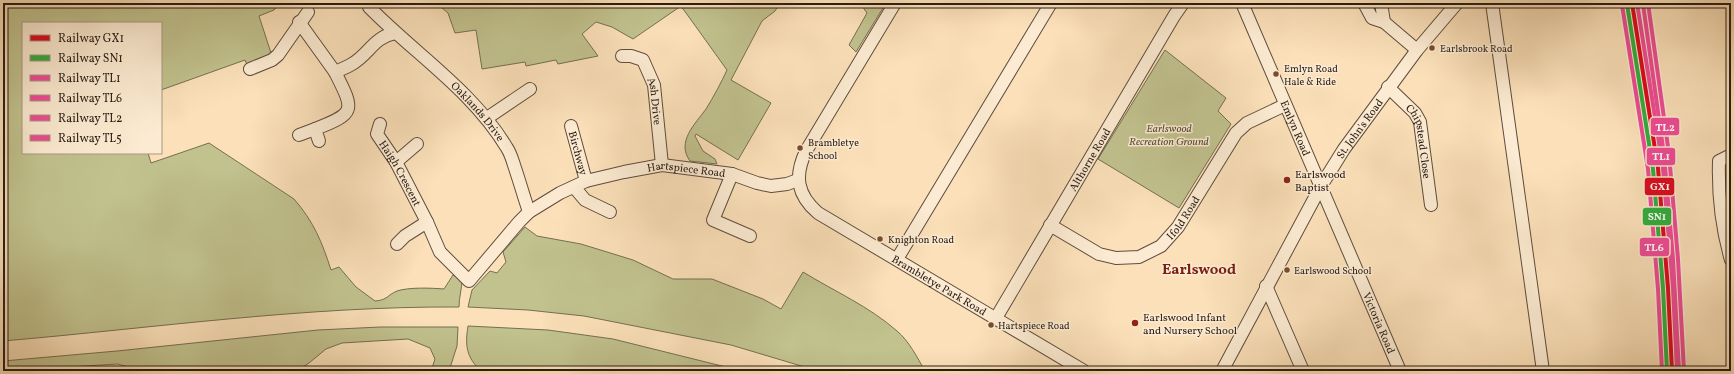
<svg xmlns="http://www.w3.org/2000/svg" width="1734" height="374" viewBox="0 0 1734 374" font-family="Vollkorn,serif">
<rect width="100%" height="100%" fill="#fbe0b9"/>
<filter id="stains"><feTurbulence type="fractalNoise" baseFrequency=".005" numOctaves="4"/><feColorMatrix values="0 0 0 0 .2 0 0 0 0 .09 0 0 0 0 .02 0 0 0 .5 -.17"/></filter>
<radialGradient id="worn" r=".72"><stop offset=".6" stop-color="#630" stop-opacity="0"/><stop offset="1" stop-color="#630" stop-opacity=".3"/></radialGradient>
<g fill="#c1c28e" stroke="#756f52">
<path d="M3,3H280L274,10L259,16L271,53L268,57L247,65L245,60L161,90V23H23V153H148L151,163L209,143L294,199C314,222 322,242 331,270L339,267L356,287L375,301C388,300 387,295 397,291C409,287 432,288 444,289L453,275L462,279C462,289 459,297 459,307C307,306 154,328 3,341Z"/>
<path d="M436,3H780L775,11L762,21L731,80L771,103L738,160L696,134L695,136L703,151L715,159L717,164L690,161C676,142 695,124 706,109C714,96 721,83 727,70L681,6L633,39L612,27L596,22L582,34L598,56L558,64L556,60L526,66L525,62L482,69L476,30L455,33L448,13Z"/>
<polygon points="860,3 886,3 856,52 849,45 867,13"/>
<polygon points="1165,50 1226,98 1218,111 1231,124 1179,208 1098,159"/>
<path d="M525,227L537,236L581,244L633,260L673,279H712L763,299L781,309L803,272C834,291 870,307 897,331C909,341 917,357 925,371H818L731,345L584,316L528,310L468,307L472,290L490,271L497,273L506,262L503,252Z"/>
<path d="M468,326L548,330L613,339L742,371H481C466,357 465,345 468,326Z"/>
<polygon points="380,327 458,327 457,346 449,371 431,371 435,359 430,348 408,339 342,343 326,349 309,363 297,371 141,371 118,364 3,371 3,361 117,351 318,330"/>
</g>
<g fill="none" stroke-linecap="round" stroke-linejoin="round">
<g stroke="#5e4d3e" stroke-width="14">
<g id="minor">
<path id="s1" d="M895,3L806,151C794,176 797,195 818,213L1084,371"/>
<path id="s2" d="M1242,3L1400,371"/>
<polyline points="1364,3 1372,18 1384,22 1417,50"/>
<polyline points="1381,3 1384,22"/>
<polyline points="1492,3 1543,371"/>
<path id="s3" d="M369,7C415,54 473,91 507,148C511,154 513,162 515,168C520,183 524,197 529,212"/>
<path d="M299,22L335,72C340,70 347,67 352,64C369,54 374,37 395,33"/>
<path id="s4" d="M622,56H631L643,60L654,85L662,165"/>
<polyline points="250,69 272,60 278,55 308,12"/>
<path id="s5" d="M1388,87L1415,113L1420,122L1431,205"/>
<polyline points="487,118 530,89"/>
<path id="s6" d="M380,124L377,134L396,162L427,222L440,252L469,281L519,222L529,212L560,193L586,181L624,172L662,165L732,174L757,183L771,186L787,184L798,180"/>
<path id="s7" d="M571,126L586,181"/>
<polyline points="299,135 315,129"/>
<path d="M319,141L315,129C357,113 354,110 335,72"/>
<path d="M1731,155L1719,161C1718,193 1722,229 1731,260"/>
<polyline points="396,162 417,144"/>
<polyline points="732,174 713,220 750,236"/>
<polyline points="574,187 585,200 610,212"/>
<path id="s8" d="M1050,225L1099,254L1116,258L1139,257L1161,246L1178,227L1236,133L1247,123L1285,105"/>
<polyline points="397,244 405,236 427,222"/>
<polyline points="897,259 1051,3"/>
<polyline points="1266,286 1303,371"/>
<path id="s9" d="M996,318L1174,16L1183,3"/>
<path id="s10" d="M1222,371L1321,186L1344,149L1417,50L1457,3"/>
</g>
</g>
<use href="#minor" stroke="#fcebd2" stroke-width="12"/>
<g stroke="#fcebd2" stroke-width="7">
<polyline id="rail-1" points="1632,3 1658,168 1668,288 1672,371"/>
</g>
<g stroke="#fcebd2" stroke-width="7">
<polyline id="rail-2" points="1627,4 1653,169 1663,288 1667,371"/>
</g>
<g stroke="#fcebd2" stroke-width="7">
<polyline id="rail-3" points="1637,3 1663,168 1673,288 1677,371"/>
</g>
<g stroke="#fcebd2" stroke-width="7">
<polyline id="rail-4" points="1622,5 1648,169 1658,289 1662,371"/>
</g>
<g stroke="#fcebd2" stroke-width="7">
<polyline id="rail-5" points="1648,3 1669,154 1678,259 1684,371"/>
</g>
<g stroke="#fcebd2" stroke-width="7">
<polyline id="rail-6" points="1643,4 1664,155 1673,259 1679,371"/>
</g>
<use href="#rail-1" stroke="#dc0a1e" stroke-width="4"/>
<use href="#rail-2" stroke="#32ad3e" stroke-width="4"/>
<use href="#rail-3" stroke="#ee4b95" stroke-width="4"/>
<use href="#rail-4" stroke="#ee4b95" stroke-width="4"/>
<use href="#rail-5" stroke="#ee4b95" stroke-width="4"/>
<use href="#rail-6" stroke="#ee4b95" stroke-width="4"/>
</g>
<g fill="#7a4b2a" stroke="#fcebd2" stroke-width="1.5">
<circle cx="1432" cy="48" r="3.5"/>
<circle cx="1276" cy="74" r="3.5"/>
<circle cx="800" cy="148" r="3.5"/>
<circle cx="880" cy="239" r="3.5"/>
<circle cx="1287" cy="270" r="3.5"/>
<circle cx="991" cy="325" r="3.5"/>
</g>
<g fill="#8f2418" stroke="#fcebd2" stroke-width="1.5">
<circle cx="1287" cy="180" r="4"/>
<circle cx="1135" cy="323" r="4"/>
</g>
<g text-anchor="middle" stroke-width="3" stroke-linejoin="round" paint-order="stroke">
<g font-size="10" fill="#291c15" stroke="#fcebd2" text-anchor="start">
<text x="1440" y="52">Earlsbrook Road</text>
<text x="1284" y="72">Emlyn Road<tspan x="1284" dy="13">Hale &amp; Ride</tspan></text>
<text x="808" y="146">Brambletye<tspan x="808" dy="13">School</tspan></text>
<text x="888" y="243">Knighton Road</text>
<text x="1294" y="274">Earlswood School</text>
<text x="998" y="329">Hartspiece Road</text>
</g>
<g font-size="11" fill="#291c15" stroke="#fcebd2">
<text dy="4" stroke="none"><textPath href="#s4" startOffset="65">Ash Drive</textPath></text>
<text dy="4" stroke="none"><textPath href="#s3" startOffset="151">Oaklands Drive</textPath></text>
<text dy="4" stroke="none"><textPath href="#s2" startOffset="136">Emlyn Road</textPath></text>
<text dy="4" stroke="none"><textPath href="#s10" startOffset="279">St. John's Road</textPath></text>
<text dy="4" stroke="none"><textPath href="#s5" startOffset="66">Chipstead Close</textPath></text>
<text dy="4" stroke="none"><textPath href="#s7" startOffset="28">Birchway</textPath></text>
<text dy="4" stroke="none"><textPath href="#s9" startOffset="184">Althorne Road</textPath></text>
<text dy="4" stroke="none"><textPath href="#s6" startOffset="444">Hartspiece Road</textPath></text>
<text dy="4" stroke="none"><textPath href="#s6" startOffset="56">Haigh Crescent</textPath></text>
<text dy="4" stroke="none"><textPath href="#s8" startOffset="158">Ifold Road</textPath></text>
<text dy="4" stroke="none"><textPath href="#s1" startOffset="383">Brambletye Park Road</textPath></text>
<text dy="4" stroke="none"><textPath href="#s2" startOffset="348">Victoria Road</textPath></text>
</g>
<g font-size="11" font-style="italic" fill="#574e39" stroke="#fcebd2">
<text x="1169" y="132">Earlswood<tspan x="1169" dy="13">Recreation Ground</tspan></text>
</g>
<g font-size="11" fill="#291c15" stroke="#fcebd2" text-anchor="start">
<text x="1295" y="178">Earlswood<tspan x="1295" dy="13">Baptist</tspan></text>
<text x="1143" y="321">Earlswood Infant<tspan x="1143" dy="13">and Nursery School</tspan></text>
</g>
<g font-size="15" font-weight="bold" fill="#7a1f14" stroke="#fcebd2">
<text x="1199" y="274">Earlswood</text>
</g>
</g>
<g stroke="#fcebd2" stroke-width="1.5">
<rect x="1650" y="117" width="30" height="19" rx="4" fill="#ee4b95"/>
<rect x="1646" y="147" width="30" height="19" rx="4" fill="#ee4b95"/>
<rect x="1644" y="177" width="31" height="19" rx="4" fill="#dc0a1e"/>
<rect x="1642" y="207" width="30" height="19" rx="4" fill="#32ad3e"/>
<rect x="1639" y="237" width="31" height="20" rx="4" fill="#ee4b95"/>
</g>
<g font-size="11" text-anchor="middle" font-weight="bold" fill="#fff">
<text x="1665" y="131">TL2</text>
<text x="1661" y="160">TL1</text>
<text x="1660" y="190">GX1</text>
<text x="1657" y="220">SN1</text>
<text x="1654" y="251">TL6</text>
</g>
<rect width="1734" height="374" fill="none" stroke="#fbe0b9" stroke-width="16"/>
<rect x="4" y="4" width="1726" height="366" fill="none" stroke="#291c15" stroke-width="2"/>
<rect x="8" y="8" width="1718" height="358" fill="none" stroke="#291c15"/>
<rect x="22" y="22" width="140" height="132" fill="#fcebd2" stroke="#a89886"/>
<rect x="30" y="35" width="20" height="6" fill="#dc0a1e" stroke="#a89886"/>
<text x="58" y="42" font-size="12" fill="#291c15">Railway GX1</text>
<rect x="30" y="55" width="20" height="6" fill="#32ad3e" stroke="#a89886"/>
<text x="58" y="62" font-size="12" fill="#291c15">Railway SN1</text>
<rect x="30" y="75" width="20" height="6" fill="#ee4b95" stroke="#a89886"/>
<text x="58" y="82" font-size="12" fill="#291c15">Railway TL1</text>
<rect x="30" y="95" width="20" height="6" fill="#ee4b95" stroke="#a89886"/>
<text x="58" y="102" font-size="12" fill="#291c15">Railway TL6</text>
<rect x="30" y="115" width="20" height="6" fill="#ee4b95" stroke="#a89886"/>
<text x="58" y="122" font-size="12" fill="#291c15">Railway TL2</text>
<rect x="30" y="135" width="20" height="6" fill="#ee4b95" stroke="#a89886"/>
<text x="58" y="142" font-size="12" fill="#291c15">Railway TL5</text>
<rect width="100%" height="100%" filter="url(#stains)"/>
<rect width="100%" height="100%" fill="url(#worn)"/>
</svg>
